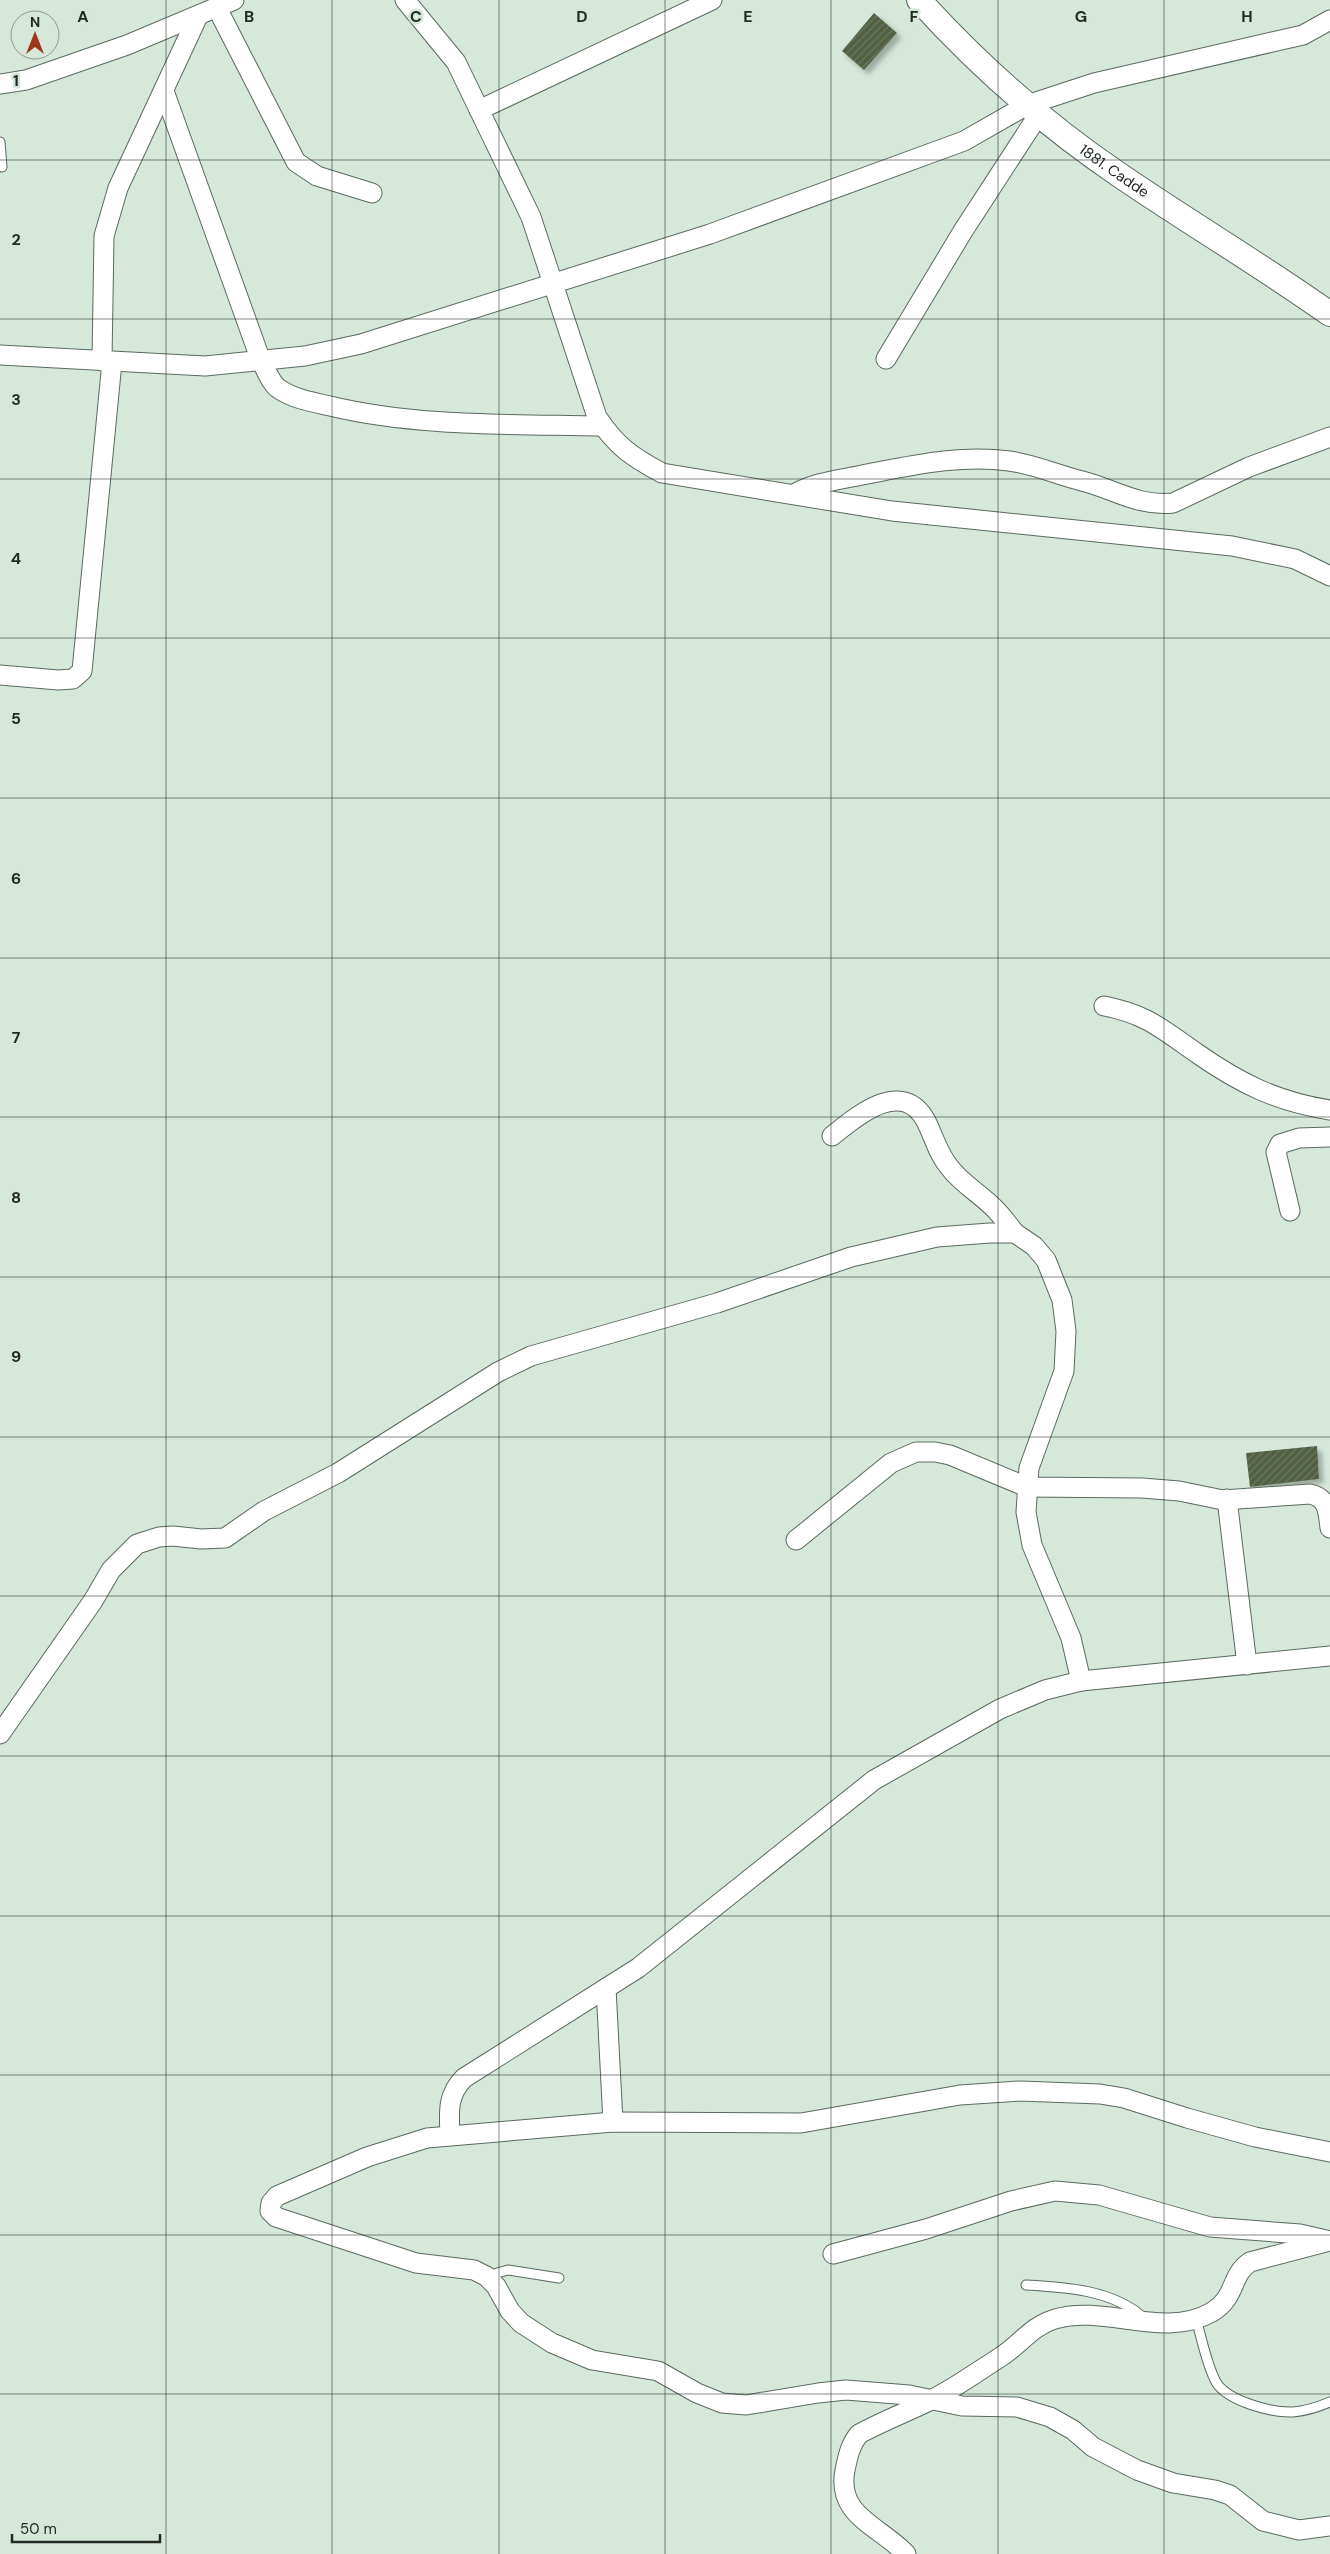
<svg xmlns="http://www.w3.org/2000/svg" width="1330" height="2554" viewBox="0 0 1330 2554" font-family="'DM Sans',sans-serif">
<defs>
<pattern id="building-hatch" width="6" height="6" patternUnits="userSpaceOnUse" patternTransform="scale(1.25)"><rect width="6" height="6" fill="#516042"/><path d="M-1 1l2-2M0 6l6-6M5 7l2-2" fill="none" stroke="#6c7861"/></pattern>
<filter id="shadow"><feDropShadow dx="4.5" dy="4.5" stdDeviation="2.5" flood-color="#0004"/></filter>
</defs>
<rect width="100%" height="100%" fill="#d5e8da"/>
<g fill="url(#building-hatch)" filter="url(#shadow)">
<polygon points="874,13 897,33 864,70 842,51"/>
<polygon points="1317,1446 1319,1479 1250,1487 1246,1453"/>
</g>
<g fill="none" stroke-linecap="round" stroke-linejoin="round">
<g stroke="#5a6a5e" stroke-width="11">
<g id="service">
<polyline points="0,142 2,167"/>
<polyline points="486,2276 508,2270 559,2278"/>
<path d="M1026,2285C1066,2287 1113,2290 1144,2318"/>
<path d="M1196,2319C1202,2339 1206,2363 1216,2382C1227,2401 1272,2413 1293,2412C1307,2411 1318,2407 1330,2402"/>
</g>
</g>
<g stroke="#5a6a5e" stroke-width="21">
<g id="minor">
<path d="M405,0L456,62L531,217L597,417C616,446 632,457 662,473L892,511L1232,546L1295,559L1330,576"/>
<polyline points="217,8 296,162 317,176 372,193"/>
<polyline points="0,84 26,80 127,45 234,0"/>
<path d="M164,91L261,361C266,369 271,384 279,389C294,399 312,402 330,406C417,427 513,424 602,426"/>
<polyline points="479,110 712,0"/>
<polyline points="0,355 205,366 305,356 361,344 710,234 964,141 1027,105 1094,83 1303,35 1330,20"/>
<polyline points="886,359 963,231 1039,114"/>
<polyline points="102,361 104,236 118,188 198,16"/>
<path d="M796,493C816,482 839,480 862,475C910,466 960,454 1009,461C1033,464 1058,475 1082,481C1114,489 1139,507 1173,503L1249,467L1330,437"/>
<polyline points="0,675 58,680 73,679 82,671 112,362"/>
<path d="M1104,1006C1147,1014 1163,1030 1198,1054C1241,1084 1278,1102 1330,1110"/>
<path d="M832,1136C857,1116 902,1077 926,1121C934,1137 938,1154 950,1168C962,1184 982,1195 996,1210C1003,1217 1009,1226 1015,1233"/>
<polyline points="1290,1211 1276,1152 1280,1144 1299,1138 1330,1137"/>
<polyline points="1227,1499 1247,1665"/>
<path d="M796,1540L891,1463L916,1452H935L950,1455L1027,1487L1142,1488L1179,1491L1223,1500L1310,1494C1328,1498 1328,1511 1330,1528"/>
<polyline points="0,1734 93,1601 111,1570 137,1544 159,1537 173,1536 201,1539 225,1538 264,1511 338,1473 498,1372 531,1356 717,1303 851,1257 937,1237 990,1233 1015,1233 1034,1246 1046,1260 1062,1300 1066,1331 1064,1371 1029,1468 1026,1512 1032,1545 1071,1638 1081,1681"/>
<polyline points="606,1988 613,2122"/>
<path d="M450,2135C449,2112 447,2095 464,2078L638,1968L874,1780L1000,1709L1045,1690L1081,1681L1330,1656"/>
<polyline points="1330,2152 1255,2137 1187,2118 1124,2098 1100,2094 1020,2091 960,2095 801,2123 613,2122 427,2138 367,2157 277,2196 271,2203 270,2211 276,2217 416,2263 474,2270 486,2276 496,2286 510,2311 521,2323 552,2343 592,2360 658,2371 697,2393 722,2403 746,2405 818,2393 846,2390 909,2395 962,2406 1017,2407 1050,2417 1073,2430 1093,2447 1137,2470 1173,2483 1215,2490 1230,2495 1263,2521 1299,2530 1330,2526"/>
<polyline points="833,2254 926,2229 1011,2201 1055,2191 1099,2195 1210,2227 1300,2234 1326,2240"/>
<path d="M906,2554C880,2526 836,2516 845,2470C848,2456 850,2445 859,2434C883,2421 907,2412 931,2400C955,2388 977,2372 999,2358C1019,2346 1031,2326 1055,2319C1106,2304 1163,2340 1212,2312C1237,2297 1230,2275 1250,2262L1330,2241"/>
</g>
</g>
<g stroke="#5a6a5e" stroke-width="26">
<g id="tertiary">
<path id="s1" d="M919,0C978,65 1046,125 1118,174C1188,222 1261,265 1330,314"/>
</g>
</g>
<use href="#service" stroke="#fff" stroke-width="9"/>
<use href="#minor" stroke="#fff" stroke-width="19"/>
<use href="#tertiary" stroke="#fff" stroke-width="24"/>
</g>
<path fill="none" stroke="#232a25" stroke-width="1" stroke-opacity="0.55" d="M166,0V2554M332,0V2554M499,0V2554M665,0V2554M831,0V2554M998,0V2554M1164,0V2554M0,160H1330M0,319H1330M0,479H1330M0,638H1330M0,798H1330M0,958H1330M0,1117H1330M0,1277H1330M0,1437H1330M0,1596H1330M0,1756H1330M0,1916H1330M0,2075H1330M0,2235H1330M0,2394H1330"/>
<g text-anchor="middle" stroke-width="5" stroke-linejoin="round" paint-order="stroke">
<g font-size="15" fill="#232a25" stroke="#d5e8da">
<text dy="5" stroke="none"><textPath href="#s1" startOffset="260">1881. Cadde</textPath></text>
</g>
</g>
<g font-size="16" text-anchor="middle" font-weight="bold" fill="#232a25" stroke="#d5e8da" stroke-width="5" stroke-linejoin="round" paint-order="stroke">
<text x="83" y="22">A</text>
<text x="249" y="22">B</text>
<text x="416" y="22">C</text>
<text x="582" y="22">D</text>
<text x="748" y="22">E</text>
<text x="914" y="22">F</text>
<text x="1081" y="22">G</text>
<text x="1247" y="22">H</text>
<text x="16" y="86">1</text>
<text x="16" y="245">2</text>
<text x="16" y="405">3</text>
<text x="16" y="564">4</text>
<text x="16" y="724">5</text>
<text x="16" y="884">6</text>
<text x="16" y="1043">7</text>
<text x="16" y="1203">8</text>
<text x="16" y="1362">9</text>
</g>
<g transform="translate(35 35)"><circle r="24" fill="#d5e8da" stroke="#8e9c92"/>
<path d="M0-4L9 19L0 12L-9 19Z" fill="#9f361b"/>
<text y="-8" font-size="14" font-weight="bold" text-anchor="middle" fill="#232a25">N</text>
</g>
<path d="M12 2534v8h148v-8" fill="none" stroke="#232a25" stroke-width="2.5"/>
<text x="20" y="2534" font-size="15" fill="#232a25" stroke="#d5e8da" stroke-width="4" paint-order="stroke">50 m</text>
</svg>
